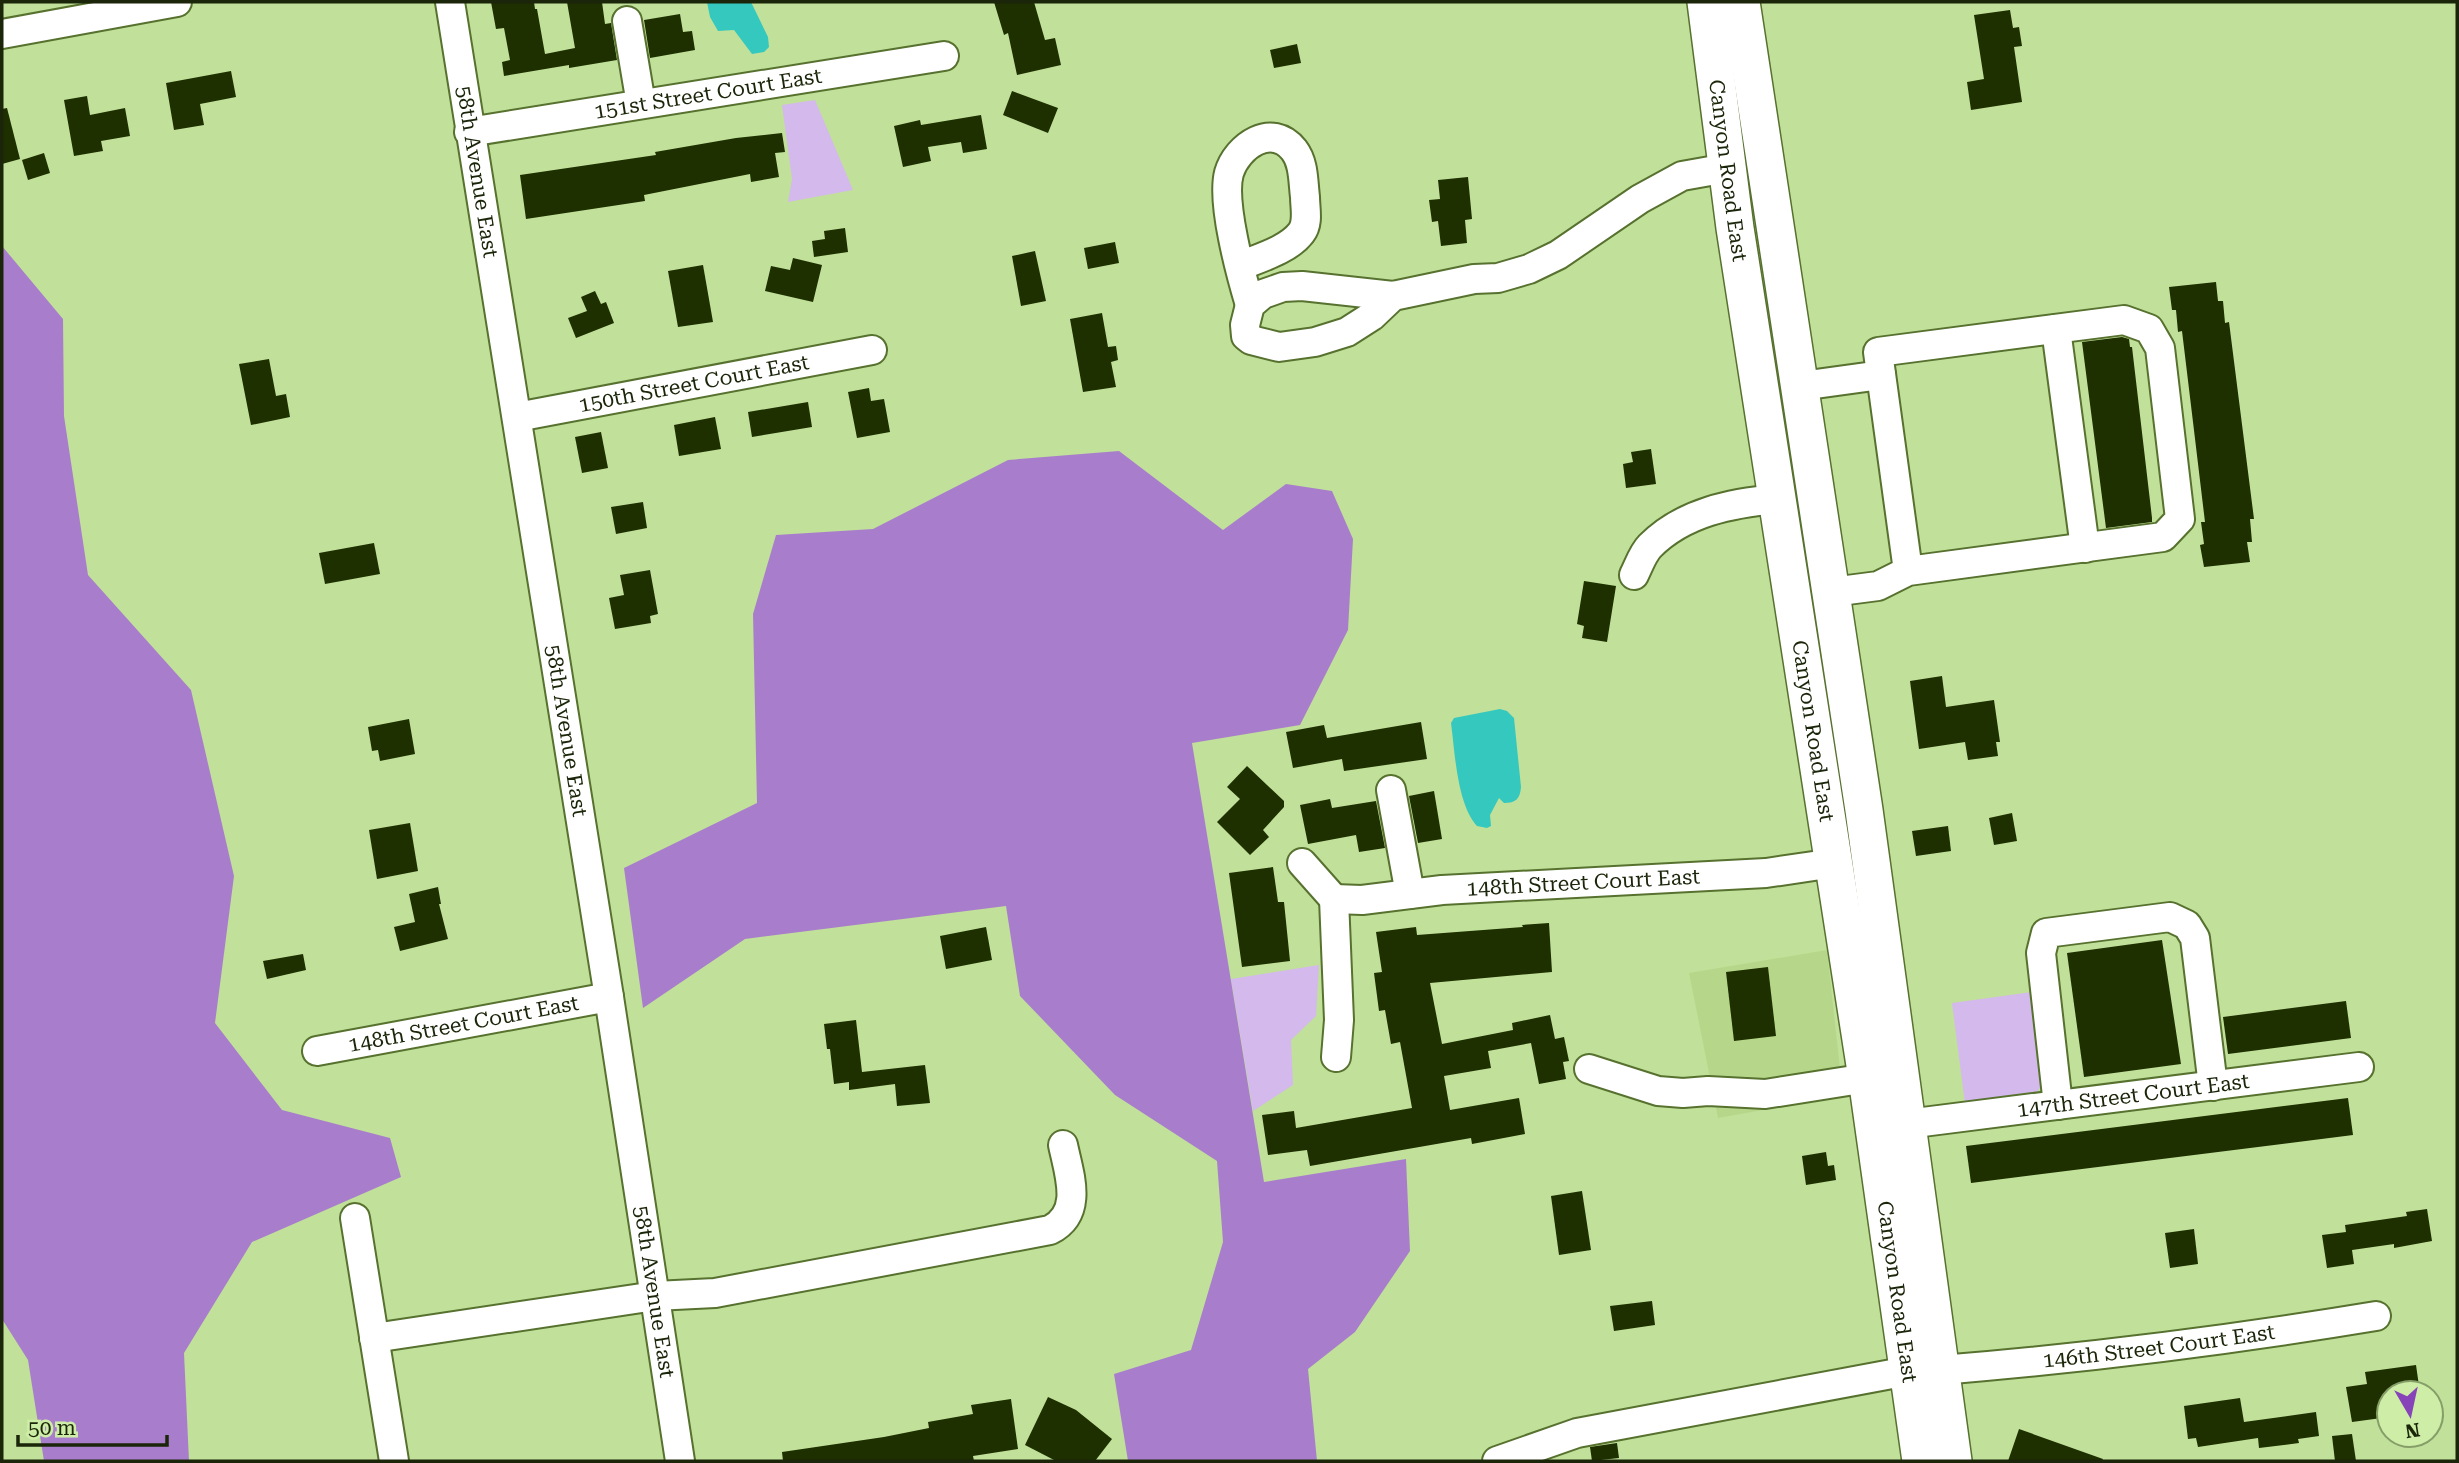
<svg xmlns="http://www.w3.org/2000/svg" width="2459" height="1463" viewBox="0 0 2459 1463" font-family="'Roboto Serif',serif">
<rect width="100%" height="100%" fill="#c1e09a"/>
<polygon fill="#b6d78a" points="1827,950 1843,1096 1718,1118 1689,973"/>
<g fill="#d3b9ec">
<polygon points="815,100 853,190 788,202 792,179 782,105"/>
<polygon points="1319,965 1316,1016 1291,1040 1293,1085 1253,1111 1231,979"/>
<polygon points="2032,992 2042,1085 2034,1096 1965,1104 1952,1003"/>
</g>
<g fill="#a87ecc">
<polygon points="2,246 63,319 64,416 88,575 191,690 234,876 215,1023 282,1110 390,1138 401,1177 252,1242 184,1353 189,1461 44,1461 28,1360 2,1319"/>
<polygon points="1119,451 1223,530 1286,484 1332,491 1353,539 1348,630 1300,725 1192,743 1264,1182 1406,1159 1410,1251 1355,1332 1308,1369 1317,1461 1128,1461 1114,1374 1191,1350 1223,1242 1217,1161 1115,1095 1020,996 1006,906 745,939 643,1008 624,868 757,803 753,614 776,535 873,529 1008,460"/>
</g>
<g fill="#35c8be">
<polygon points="707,2 751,2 768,37 769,47 764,52 752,54 734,30 718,31 710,17"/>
<path d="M1500,709L1507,711L1514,718L1521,787C1520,799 1516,803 1504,803L1499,798L1490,815L1491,826L1487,828L1477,826C1457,804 1455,753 1451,723L1454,718Z"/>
</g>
<g fill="#1e2f00">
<polygon points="491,2 534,2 535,9 537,9 545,54 575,48 567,2 602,2 605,24 611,23 617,60 569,68 569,65 504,76 502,62 510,60 504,28 496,29"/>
<polygon points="994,2 1034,2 1045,40 1055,38 1061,65 1017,75 1008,33 1004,35"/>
<polygon points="2010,10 2013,28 2019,27 2022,46 2014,47 2022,102 1971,110 1967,82 1984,79 1974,15"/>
<polygon points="680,14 683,32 692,31 695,50 650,58 644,20"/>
<polygon points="1297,44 1301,63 1274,68 1270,50"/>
<polygon points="231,71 236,97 200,104 204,125 174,130 166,83"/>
<polygon points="1012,91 1058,108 1048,133 1003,115"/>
<polygon points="87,96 90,115 125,108 130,136 101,141 103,151 74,156 64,100"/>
<polygon points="7,108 20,159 2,164 2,109"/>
<polygon points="981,115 987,149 963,153 961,142 928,147 931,161 903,167 894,126 920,120 921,125"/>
<polygon points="782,133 785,152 775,153 779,177 751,182 750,174 644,195 645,201 526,219 520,175 656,155 655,152 736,138"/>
<polygon points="44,153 50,173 28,180 22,160"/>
<polygon points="1468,177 1472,219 1465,220 1467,243 1441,246 1438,221 1432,222 1429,200 1440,199 1438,180"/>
<polygon points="845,228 848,252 814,257 812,241 825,239 824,231"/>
<polygon points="1115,242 1119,263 1088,269 1084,248"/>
<polygon points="1035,251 1046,301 1021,306 1012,256"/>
<polygon points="793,258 822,265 813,302 765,291 771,266 790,270"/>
<polygon points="703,265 713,322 678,327 668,271"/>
<polygon points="2216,282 2218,301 2223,301 2225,323 2229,322 2254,519 2250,519 2252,542 2247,542 2250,562 2204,567 2200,545 2204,544 2201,522 2205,522 2193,422 2182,331 2178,332 2176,310 2172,310 2169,287"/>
<polygon points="595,291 601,304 606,302 614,323 576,338 568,318 587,311 581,297"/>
<polygon points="1102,313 1108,347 1116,346 1118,360 1111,362 1116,387 1083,392 1070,319"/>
<polygon points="2122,337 2129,339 2130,347 2132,347 2152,518 2152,522 2106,528 2082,342"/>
<polygon points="269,359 276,396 286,394 290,417 251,425 239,364"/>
<polygon points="869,388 871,401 884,399 890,432 857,438 848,392"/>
<polygon points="808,402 812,427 752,437 748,412"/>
<polygon points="715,417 721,449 679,456 674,425"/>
<polygon points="601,432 608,468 582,473 575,437"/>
<polygon points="1651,449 1656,484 1626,488 1623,464 1633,462 1631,452"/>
<polygon points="643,502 647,528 616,534 611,507"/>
<polygon points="374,543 380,574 325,584 319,553"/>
<polygon points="650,570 658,614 650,616 651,623 615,629 609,598 624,595 620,575"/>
<polygon points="1584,581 1616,586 1607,642 1582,638 1584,626 1577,624"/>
<polygon points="1942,676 1946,707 1994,700 2000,742 1996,742 1998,756 1968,760 1965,742 1919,749 1910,681"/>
<polygon points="409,719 415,754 380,761 378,750 372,751 368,727"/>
<polygon points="1421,722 1427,759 1344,771 1342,759 1293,768 1286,732 1324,725 1327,738"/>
<polygon points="1247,766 1284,801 1284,807 1263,830 1269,837 1250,855 1217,822 1240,799 1227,787"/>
<polygon points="1434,791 1442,839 1418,843 1409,796"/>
<polygon points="1330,799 1332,808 1376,801 1385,848 1359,852 1356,835 1308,844 1300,805"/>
<polygon points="2012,813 2017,841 1994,845 1989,818"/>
<polygon points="410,823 418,871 377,879 369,830"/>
<polygon points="1948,826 1951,851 1916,856 1912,831"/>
<polygon points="1273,867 1278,902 1284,902 1290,961 1242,967 1229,873"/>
<polygon points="438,887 441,904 439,904 448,939 400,951 394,927 415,922 409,894"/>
<polygon points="1549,923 1552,972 1430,983 1442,1044 1513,1030 1512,1023 1550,1015 1555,1039 1564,1037 1569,1061 1563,1062 1566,1079 1539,1084 1531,1043 1488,1051 1491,1068 1444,1076 1450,1110 1519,1098 1525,1134 1472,1144 1471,1138 1310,1166 1307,1150 1268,1155 1262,1115 1294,1111 1296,1128 1412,1108 1400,1042 1391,1044 1385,1010 1379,1011 1374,973 1382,972 1376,932 1416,927 1417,935 1523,927 1522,925"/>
<polygon points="986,927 992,960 946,969 940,936"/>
<polygon points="2162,940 2181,1064 2084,1077 2067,953"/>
<polygon points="303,954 306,970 267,979 263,961"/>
<polygon points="1768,967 1776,1036 1734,1041 1726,972"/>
<polygon points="2346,1001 2351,1038 2228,1054 2223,1017"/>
<polygon points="856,1020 862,1072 925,1065 930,1103 897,1106 895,1084 849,1090 849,1082 834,1084 830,1049 827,1049 824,1024"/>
<polygon points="2348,1098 2353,1135 1971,1183 1966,1146"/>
<polygon points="1826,1152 1828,1166 1834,1165 1836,1180 1806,1185 1802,1156"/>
<polygon points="1582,1191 1591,1250 1559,1255 1551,1196"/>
<polygon points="2427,1209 2432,1241 2394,1248 2394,1244 2352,1250 2354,1264 2327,1268 2322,1235 2346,1232 2345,1225 2407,1216 2406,1212"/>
<polygon points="2194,1229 2198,1264 2170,1268 2165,1233"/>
<polygon points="1652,1301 1655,1325 1614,1331 1610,1306"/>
<polygon points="2416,1365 2420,1393 2389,1393 2389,1417 2352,1422 2346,1387 2367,1384 2365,1372"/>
<polygon points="1048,1397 1076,1410 1112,1439 1095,1461 1056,1461 1025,1445"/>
<polygon points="2240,1398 2244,1422 2316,1412 2319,1436 2298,1439 2299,1443 2259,1448 2258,1438 2198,1447 2196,1438 2188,1439 2184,1406"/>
<polygon points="1011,1399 1018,1449 973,1456 974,1461 783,1461 782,1452 884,1437 929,1428 928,1422 973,1414 971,1405"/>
<polygon points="2019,1429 2103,1459 2102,1461 2008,1461"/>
<polygon points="2352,1434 2356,1461 2335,1461 2332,1436"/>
<polygon points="1617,1443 1619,1458 1592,1461 1590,1447"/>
</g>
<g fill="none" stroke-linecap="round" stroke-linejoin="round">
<g stroke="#57712f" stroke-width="32">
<g id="minor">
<path id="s1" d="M450,2L609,997L680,1461"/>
<polyline points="627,21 641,104"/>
<polyline points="2,34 177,2"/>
<path id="s2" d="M469,132L944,56"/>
<path d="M1240,266C1259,258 1288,250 1301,233C1309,223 1305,209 1305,197C1303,181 1304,163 1294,150C1272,122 1237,146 1229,173C1221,202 1241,275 1250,305"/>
<polyline points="1393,296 1372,316 1347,332 1315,342 1279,347 1251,340 1246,336 1245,325 1250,305 1263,294 1283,287 1302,286 1393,296 1474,279 1498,278 1529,269 1558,255 1640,199 1682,176 1727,168"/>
<polyline points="2056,329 2085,548"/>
<polyline points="1801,386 1881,375"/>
<path id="s3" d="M517,417L872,350"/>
<path d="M1634,575C1639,565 1643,553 1650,546C1684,512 1732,503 1777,499"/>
<polyline points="1832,592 1878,586 1908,571 1878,352 2124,320 2149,329 2160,348 2180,519 2163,537 1908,571"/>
<polyline points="1391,790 1410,894"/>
<polyline points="1302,863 1334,899"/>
<path id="s4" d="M1334,899L1362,900L1442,890L1766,873L1834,863"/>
<polyline points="1334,899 1339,1020 1336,1057"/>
<path id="s5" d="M317,1051L609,997"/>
<polyline points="1589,1069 1658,1091 1683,1093 1708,1091 1765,1094 1867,1078"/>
<polyline points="2058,1105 2041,953 2046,933 2170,917 2187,925 2195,938 2213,1086"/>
<path id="s6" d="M1907,1124L2359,1067"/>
<polyline points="355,1218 394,1461"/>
<path d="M374,1338L655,1296L715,1293L1050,1230C1084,1213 1069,1174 1063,1145"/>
<path id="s7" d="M1941,1370C2087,1358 2231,1340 2376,1316"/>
<polyline points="1497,1461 1577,1433 1908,1371"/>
</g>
</g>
<g stroke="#57712f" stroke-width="40">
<g id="major">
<path id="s8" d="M1706,2L1735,228L1867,1078L1921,1461"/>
<polyline points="1741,2 1864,810 1953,1461"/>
</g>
</g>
<use href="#minor" stroke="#fff" stroke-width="28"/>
<use href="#major" stroke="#fff" stroke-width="37"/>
</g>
<g text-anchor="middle" stroke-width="7" stroke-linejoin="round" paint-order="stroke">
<g font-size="21" fill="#1a2509" stroke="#ceeea7">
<text dy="7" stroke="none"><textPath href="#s2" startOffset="242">151st Street Court East</textPath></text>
<text dy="7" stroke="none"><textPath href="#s1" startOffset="172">58th Avenue East</textPath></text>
<text dy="7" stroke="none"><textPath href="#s8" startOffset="170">Canyon Road East</textPath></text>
<text dy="7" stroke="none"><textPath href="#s3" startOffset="180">150th Street Court East</textPath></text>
<text dy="7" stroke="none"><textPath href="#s1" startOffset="738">58th Avenue East</textPath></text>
<text dy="7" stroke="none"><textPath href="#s8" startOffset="737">Canyon Road East</textPath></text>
<text dy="7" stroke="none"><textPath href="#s4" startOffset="250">148th Street Court East</textPath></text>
<text dy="7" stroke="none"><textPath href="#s5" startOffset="149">148th Street Court East</textPath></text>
<text dy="7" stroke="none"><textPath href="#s6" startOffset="228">147th Street Court East</textPath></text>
<text dy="7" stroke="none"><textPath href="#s1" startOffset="1306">58th Avenue East</textPath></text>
<text dy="7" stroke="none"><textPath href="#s8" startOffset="1304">Canyon Road East</textPath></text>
<text dy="7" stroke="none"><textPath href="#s7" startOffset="219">146th Street Court East</textPath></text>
</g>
</g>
<rect width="2459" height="1463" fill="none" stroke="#1a2509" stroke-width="7"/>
<g transform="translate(2410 1414) rotate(171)"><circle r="33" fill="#ceeea7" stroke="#869e68" stroke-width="2"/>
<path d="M0-5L12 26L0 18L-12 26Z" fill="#8744b8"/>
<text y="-10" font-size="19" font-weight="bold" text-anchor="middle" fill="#1a2509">N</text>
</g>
<path d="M18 1435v10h149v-10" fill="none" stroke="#1a2509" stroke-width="3.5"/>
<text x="28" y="1435" font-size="21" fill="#1a2509" stroke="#ceeea7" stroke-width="5" paint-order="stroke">50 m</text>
</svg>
